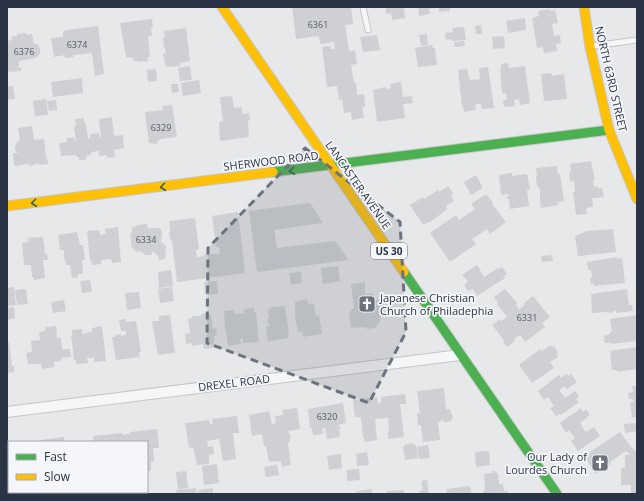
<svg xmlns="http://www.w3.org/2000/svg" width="644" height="501" viewBox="0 0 644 501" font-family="'Open Sans',sans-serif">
<rect width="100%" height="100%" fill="#e6e8ea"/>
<g fill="#ced0d3">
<polygon points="292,7 334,7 334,8 351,7 353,24 345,25 349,51 355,50 357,64 351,65 354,83 356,83 357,95 364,94 365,107 362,107 364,118 352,120 351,112 344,113 342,99 339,100 337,86 327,87 322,47 331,46 331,49 335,49 334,42 320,44 319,36 296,39"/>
<polygon points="386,7 404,7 405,18 392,20 391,13 386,14"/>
<polygon points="418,7 436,7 436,8 429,9 430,14 419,16"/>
<polygon points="439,7 450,7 450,11 439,12"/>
<polygon points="550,9 550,11 555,10 558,23 552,24 554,36 560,35 561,43 556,44 557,51 544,53 543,47 537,48 532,18 539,16 538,11"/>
<polygon points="525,18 526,30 508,33 506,21"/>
<polygon points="152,19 153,27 151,27 152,36 148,36 150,57 147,57 148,61 138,62 138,61 134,61 133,58 126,57 120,23"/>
<polygon points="481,25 482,34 476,34 475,26"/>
<polygon points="98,26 104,74 95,76 92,53 73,55 74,57 65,58 65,55 54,57 51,38 63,37 63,31 66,30"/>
<polygon points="464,27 466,40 452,41 451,39 446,40 445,33 453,32 452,28"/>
<polygon points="186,28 190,61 180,63 180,66 166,67 163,53 166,53 165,48 164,48 163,38 165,37 164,31"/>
<polygon points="26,33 26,35 32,34 34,44 37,44 40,48 40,53 36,58 19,61 19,66 17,68 21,67 21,71 8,72 7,41 12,40 11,37 17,36 17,34"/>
<polygon points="427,34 428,45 421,46 419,35"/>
<polygon points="377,35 380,50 363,52 360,37"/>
<polygon points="504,36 505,48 493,49 492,37"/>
<polygon points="464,41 465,46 455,47 454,42"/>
<polygon points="432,45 433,48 435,48 437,65 418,67 415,48"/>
<polygon points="508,63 509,68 525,66 530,103 520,105 519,99 514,100 515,106 504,107 503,100 507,100 506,93 502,93 500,69 501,69 501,64"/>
<polygon points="190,66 192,80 180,81 178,68"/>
<polygon points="488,67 494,108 482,109 481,104 475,104 476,110 464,112 463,106 462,106 458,70 467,69 470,80 480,79 479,68"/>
<polygon points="156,69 157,81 148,82 147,70"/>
<polygon points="551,73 552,76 564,74 567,99 544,101 541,74"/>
<polygon points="82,78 83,93 53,97 51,82"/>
<polygon points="199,80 201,93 183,96 181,83"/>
<polygon points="401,82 403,97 412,96 413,103 403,104 405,118 377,122 373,90 385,87 386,89 391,88 390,84"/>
<polygon points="171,84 178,84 179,92 172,93"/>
<polygon points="13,86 15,99 7,100 7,87"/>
<polygon points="232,96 234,108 242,107 242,114 249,113 250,120 248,120 249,137 220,141 219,122 223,121 220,97"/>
<polygon points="46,99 48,115 35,116 33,101"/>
<polygon points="56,100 57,110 49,111 47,101"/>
<polygon points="172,105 177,137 160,139 156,144 149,143 145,112 163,110 162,106"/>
<polygon points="112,117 114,136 123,135 124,148 114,150 115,157 107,158 107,155 99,156 99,151 92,152 90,155 87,155 85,160 79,160 79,158 75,155 61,156 59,143 67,142 67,138 74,137 75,141 76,141 74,128 76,124 75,119 84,118 84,123 86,123 88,139 90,138 90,134 99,133 100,138 101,138 99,119"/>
<polygon points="32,126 34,140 44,139 46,157 47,157 48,164 39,165 39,163 30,166 28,164 14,166 13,153 18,153 15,151 15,146 17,144 16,142 20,141 18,128"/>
<polygon points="591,161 595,180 593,180 594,187 597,186 598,188 602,188 604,197 592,198 593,207 586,208 587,214 576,215 573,192 575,192 574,181 570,182 569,173 571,172 570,164"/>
<polygon points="557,166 558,174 560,174 564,201 557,202 558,205 541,208 540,204 542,204 540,203 540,190 539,187 537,187 536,176 537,176 536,168"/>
<polygon points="512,173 512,176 527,174 530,189 527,190 529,206 510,209 509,199 507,199 507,196 509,196 508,194 501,195 499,175"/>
<polygon points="476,175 483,188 471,195 464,182"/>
<polygon points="448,186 453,193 451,195 454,201 446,206 447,209 433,220 423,225 410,205 423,197 424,199 438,190 439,192"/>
<polygon points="486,194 493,203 492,204 506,222 490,234 487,229 472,239 476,244 450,262 430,233 456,215 459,220 475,209 471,204"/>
<polygon points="310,203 323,223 274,230 277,248 335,241 349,260 257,272 249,211"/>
<polygon points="238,212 245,273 177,282 172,240 170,239 169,233 170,231 169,221 195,218 199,249 196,250 197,257 204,256 204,254 220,254 219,247 216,247 212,216"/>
<polygon points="147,224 148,228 160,228 162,232 161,242 166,246 165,259 159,260 158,256 153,251 151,255 145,255 141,251 135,252 135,249 132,249 130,233 132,233 132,227 137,226 136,225"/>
<polygon points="118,227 121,262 112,263 111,259 101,260 101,264 92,265 91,261 90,261 87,231 99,230 100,235 106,234 105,229"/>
<polygon points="613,229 616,252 578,256 575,236 587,231"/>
<polygon points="77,232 80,245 83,245 85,260 82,260 83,274 78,274 78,277 72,278 70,265 66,265 65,259 64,258 64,250 60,250 58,235"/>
<polygon points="43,237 45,254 47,254 48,260 43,260 45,278 34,280 33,277 32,277 31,265 24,265 22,243 29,242 28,238"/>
<polygon points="552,255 553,261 542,262 541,256"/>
<polygon points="617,257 617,259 622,258 625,283 594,286 594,283 591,284 590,278 592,277 591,270 588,270 587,262"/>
<polygon points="477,265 484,277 498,268 499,269 502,267 507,274 504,276 505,278 477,296 473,289 468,291 464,285 468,281 462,275"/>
<polygon points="338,266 340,281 323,284 321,268"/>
<polygon points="171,270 173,286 159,288 158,272"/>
<polygon points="301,272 302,283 291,285 289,273"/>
<polygon points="90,280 92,292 82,293 80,281"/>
<polygon points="217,281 218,294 205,295 204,282"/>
<polygon points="365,282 365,294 373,293 374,300 381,299 382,308 379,308 380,321 375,328 367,329 365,327 351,328 349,313 354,307 351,284"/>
<polygon points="14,287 16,305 7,306 7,288"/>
<polygon points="172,287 174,301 160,303 158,289"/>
<polygon points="26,289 28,304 17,305 15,290"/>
<polygon points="505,289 517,303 516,305 519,309 524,306 524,303 533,296 550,317 542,323 545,327 525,342 520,335 514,339 515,341 507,347 503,341 504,340 492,325 500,319 501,321 507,317 497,304 498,303 494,297"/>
<polygon points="627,289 629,305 632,305 633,311 616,313 616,310 611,313 606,312 592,313 591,294"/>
<polygon points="139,292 141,308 127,310 125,293"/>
<polygon points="307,299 308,304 314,304 316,316 319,315 322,334 303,337 302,331 298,332 295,318 295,302"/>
<polygon points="64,300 66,311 53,313 51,302"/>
<polygon points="285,306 289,334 288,334 288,338 268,341 266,327 270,327 267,320 269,317 268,309 271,309 271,307"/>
<polygon points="14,307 15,318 7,320 7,308"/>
<polygon points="254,308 254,312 256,312 259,342 243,343 243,338 240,339 241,344 228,346 225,327 224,311 234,310 235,314 245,313 244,309"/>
<polygon points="206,313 211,315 213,329 216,328 217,335 214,336 214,343 213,343 213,348 204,349 203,344 192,346 192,343 186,344 185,334 190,333 188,318 192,318 193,316 201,316 202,314"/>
<polygon points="170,315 175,353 158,355 152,321 159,321 159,316"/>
<polygon points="637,315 637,341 611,344 611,343 605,343 604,336 610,334 610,332 612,331 610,319"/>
<polygon points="126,319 126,322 136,321 141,352 139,352 140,357 116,360 112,337 115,337 115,335 121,334 121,336 126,335 126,331 121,331 119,320"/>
<polygon points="56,326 57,338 61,338 62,349 70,349 71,357 61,358 61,361 54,362 54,367 42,369 41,364 28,364 26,353 32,352 31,341 40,340 39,332 45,331 45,327"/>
<polygon points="102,326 106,361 94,362 94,357 91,358 87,358 88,363 76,364 76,360 74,360 71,335 72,335 72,330 82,329 82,334 92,332 92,328"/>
<polygon points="9,342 12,366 14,366 14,372 7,373 7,343"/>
<polygon points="551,345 552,347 554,346 558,353 556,354 558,357 550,362 554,368 532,383 519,365 540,349 542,351"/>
<polygon points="637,347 637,369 617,372 617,370 612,370 610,351"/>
<polygon points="566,374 569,376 571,374 577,382 567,389 565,386 559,390 565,398 575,391 579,396 576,399 579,402 561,415 560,414 556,416 550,408 554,406 548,397 544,400 538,391 559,375 561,378"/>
<polygon points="632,386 637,386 637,417 632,418 630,402 634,402 633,399 629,399 628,393 633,392"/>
<polygon points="444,388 446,409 450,409 453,418 451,421 447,422 443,422 443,420 441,420 441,422 438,422 440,440 423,442 421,425 418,425 417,413 420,413 417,391"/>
<polygon points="405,394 406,404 400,404 404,437 388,439 388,433 389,432 388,418 375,419 377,440 365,442 364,438 363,438 361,417 355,417 353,400 377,397 378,403 381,403 381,397"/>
<polygon points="343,403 346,423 338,425 339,427 340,427 341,429 339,429 340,437 327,439 325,428 322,428 323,434 313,435 312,428 310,428 308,409"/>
<polygon points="297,408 300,429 288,431 291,438 290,439 290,442 288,443 291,465 282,467 281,461 269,462 266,446 264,446 262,434 252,436 249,415 269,411 272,424 276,423 275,416 283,415 282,410"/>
<polygon points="581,408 583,412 586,409 590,415 580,423 583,428 586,432 594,427 600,436 578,451 571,441 575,438 569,430 566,433 560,423"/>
<polygon points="237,416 239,433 233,433 236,459 223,461 219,439 207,441 208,447 213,446 214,454 209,455 209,464 197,465 193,447 189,448 185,423 209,420 210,424 213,424 212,419"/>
<polygon points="636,423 637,431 625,433 624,424"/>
<polygon points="157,429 159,448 153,448 154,459 154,462 151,462 151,471 147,471 147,442 94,442 93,436 122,433 122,435 130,434 130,432"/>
<polygon points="620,432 631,447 637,452 637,494 631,494 631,485 621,485 621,468 625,468 625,455 631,455 626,451 610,462 611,464 596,474 584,456"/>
<polygon points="64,437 65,442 40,442 40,440"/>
<polygon points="414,443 414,445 416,445 418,458 405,460 403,447 404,447 404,445"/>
<polygon points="428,445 430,458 419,459 417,447"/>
<polygon points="489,451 490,465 476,467 475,452"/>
<polygon points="367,452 369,465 357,466 356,454"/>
<polygon points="341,454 342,468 329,470 327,456"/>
<polygon points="217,464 219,483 204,485 202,466"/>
<polygon points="277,465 279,475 266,477 264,467"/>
<polygon points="359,469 360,480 347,481 347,470"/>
<polygon points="186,471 188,488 178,489 176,472"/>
<polygon points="492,471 495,471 496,473 498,473 499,484 503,484 504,491 508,491 508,494 483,494 483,492 485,490 484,474 493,473"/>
<polygon points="427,480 429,494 420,494 419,491 423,490 421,481"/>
<polygon points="470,486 472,494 447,494 447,489"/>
<polygon points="196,488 197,494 177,494 176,490"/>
<polygon points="213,488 213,494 199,494 198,490"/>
<polygon points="372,489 372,494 354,494 357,491"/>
<polygon points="404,490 404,494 387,494 386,491"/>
<polygon points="67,492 81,492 82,494 67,494"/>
<rect x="83" y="492" width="15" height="2"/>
</g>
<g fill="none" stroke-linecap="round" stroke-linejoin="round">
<g stroke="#c4c6c8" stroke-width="7">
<g id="lane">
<polyline points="363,7 368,30"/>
<polyline points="593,46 637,40"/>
</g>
</g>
<g stroke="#c4c6c8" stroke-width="12">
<polyline id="street" points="7,412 460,355"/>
</g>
<g stroke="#c4c6c8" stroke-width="11">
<g id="fast">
<polyline points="273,172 609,130"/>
<polyline points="404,272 557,494"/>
</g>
</g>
<g stroke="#c4c6c8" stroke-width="11">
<g id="slow">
<polyline points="222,7 404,272"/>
<polyline points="584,7 590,47 609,130 637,199"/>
<polyline points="7,206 273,172"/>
</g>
</g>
<use href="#lane" stroke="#f5f6f7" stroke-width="5"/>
<use href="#street" stroke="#f5f6f7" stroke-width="10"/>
<use href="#fast" stroke="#4caf50" stroke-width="9"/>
<use href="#slow" stroke="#ffc107" stroke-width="9"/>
</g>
<defs><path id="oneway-chevron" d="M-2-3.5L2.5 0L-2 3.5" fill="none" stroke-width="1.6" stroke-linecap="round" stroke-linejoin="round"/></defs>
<g stroke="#375f49">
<use href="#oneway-chevron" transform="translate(292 171) rotate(173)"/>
<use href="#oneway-chevron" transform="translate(163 187) rotate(173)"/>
<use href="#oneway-chevron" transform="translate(34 203) rotate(173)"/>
</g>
<path fill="#6c737f" fill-opacity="0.2" stroke="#6c737f" stroke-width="3" stroke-dasharray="8 5" stroke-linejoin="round" d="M305,148L400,222L406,332L369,403L207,343L208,248Z"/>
<defs>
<g id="church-square" transform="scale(0.9)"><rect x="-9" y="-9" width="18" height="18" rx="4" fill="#6c737f" stroke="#f4f6f9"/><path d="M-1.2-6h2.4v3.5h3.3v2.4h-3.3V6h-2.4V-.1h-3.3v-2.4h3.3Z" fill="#fff"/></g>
</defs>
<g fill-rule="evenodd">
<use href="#church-square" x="367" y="304"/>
<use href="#church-square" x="600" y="463"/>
</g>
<g text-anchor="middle" stroke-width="3.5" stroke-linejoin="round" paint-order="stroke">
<g font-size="9" fill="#545c69">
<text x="318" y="28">6361</text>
<text x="77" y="48">6374</text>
<text x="24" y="55">6376</text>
<text x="161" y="131">6329</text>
<text x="146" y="243">6334</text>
<text x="527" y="321">6331</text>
<text x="327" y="420">6320</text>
</g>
<rect fill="#f4f6f9" stroke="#676e7b" stroke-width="1" x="371" y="243" width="36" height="16" rx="3"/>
<g font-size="10" font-weight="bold" fill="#2b3445">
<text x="389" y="255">US 30</text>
</g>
<g font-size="11" fill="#2b3445" stroke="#f4f6f9">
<text transform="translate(611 79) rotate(77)" y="4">NORTH 63RD STREET</text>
<text transform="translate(271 161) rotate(-7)" y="4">SHERWOOD ROAD</text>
<text transform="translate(358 185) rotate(55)" y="4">LANCASTER AVENUE</text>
<text transform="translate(234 383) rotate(-7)" y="4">DREXEL ROAD</text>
</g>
<g font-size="11" fill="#2b3445" stroke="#f4f6f9" text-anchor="start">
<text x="380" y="302">Japanese Christian<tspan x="380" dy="13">Church of Philadephia</tspan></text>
<text x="587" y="461" text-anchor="end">Our Lady of<tspan x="587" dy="13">Lourdes Church</tspan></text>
</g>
</g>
<rect width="644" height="501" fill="none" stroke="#2b3445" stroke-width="16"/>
<rect x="8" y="441" width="140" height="52" fill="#f4f6f9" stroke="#a4a8b1"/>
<rect x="16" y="454" width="20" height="6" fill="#4caf50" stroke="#a4a8b1"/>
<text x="44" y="461" font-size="12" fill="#2b3445">Fast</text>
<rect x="16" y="474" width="20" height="6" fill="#ffc107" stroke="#a4a8b1"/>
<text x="44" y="481" font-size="12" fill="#2b3445">Slow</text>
</svg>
